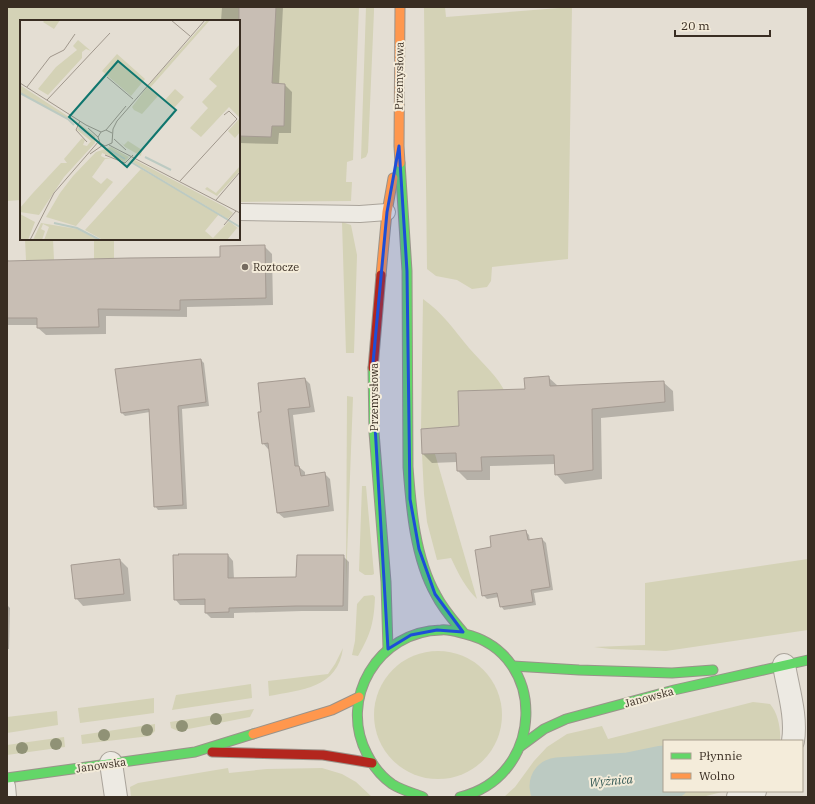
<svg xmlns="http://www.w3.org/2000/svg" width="815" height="804" viewBox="0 0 815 804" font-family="'IBM Plex Serif',serif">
<rect width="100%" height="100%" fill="#e4ded3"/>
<g fill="#d4d2b6">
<polygon points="7,7 359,7 353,160 347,162 346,182 352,182 351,201 239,202 239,21 21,21 21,200 7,201"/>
<polygon points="366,7 374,7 374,11 368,152 366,157 361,159"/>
<polygon points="424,7 445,7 446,17 572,7 568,259 492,267 491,281 487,287 472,289 457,280 436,276 427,269"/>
<polygon points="342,222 351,225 357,255 354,353 346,353"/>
<polygon points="25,239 53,239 54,260 26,260"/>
<rect x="94" y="239" width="20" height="20"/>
<path d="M423,299C443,313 454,330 469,348C482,363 498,376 506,394L495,390L458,391L459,426L421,429Z"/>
<polygon points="347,396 353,397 346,583"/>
<path d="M422,454H435L477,599C465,587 458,573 451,558L437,560L427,522L424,494Z"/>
<polygon points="362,486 366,486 374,574 372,575 365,575 359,571"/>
<polygon points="808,559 808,630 666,651 610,649 594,647 645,645 645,583"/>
<path d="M373,595L375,597C374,622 371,634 358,656L352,655L355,641L357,604L364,596Z"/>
<path d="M343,648C338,688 301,690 269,696L268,681L328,674L335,664Z"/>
<circle cx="438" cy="715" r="64"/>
<polygon points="251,684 252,698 172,710 176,695"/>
<polygon points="154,698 154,713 80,723 78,708"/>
<path d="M753,702L770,704C778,713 781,729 780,741H664V791H726L702,797H504L515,787L534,761L547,747L567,734L602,726L608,739Z"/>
<polygon points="254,709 250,717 178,731 171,728 170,722"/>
<polygon points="57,711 58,725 7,733 7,717"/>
<polygon points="155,724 155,731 150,736 82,744 81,735"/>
<polygon points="64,737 65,747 7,755 7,745"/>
<polygon points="228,768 229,773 267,769 322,768 342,774 356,782 372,797 131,797 130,787 138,783"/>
</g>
<g fill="#0003">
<polygon points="222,7 283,7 279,85 285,85 292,92 291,133 279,133 278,144 239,143 239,21 221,21"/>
<polygon points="264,246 272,254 273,305 187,307 187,317 106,316 106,334 46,335 38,328 38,325 7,325 7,259 10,262 221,258"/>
<polygon points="201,360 204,363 209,406 182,409 187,509 158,510 155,506 150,412 125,416 121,412"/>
<polygon points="548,377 558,386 663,382 673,391 674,411 601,418 602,479 565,484 556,474 555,464 490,466 490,480 467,480 458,471 457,462 432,463 423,454 460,427"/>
<polygon points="305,379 310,384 315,412 293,415 299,467 305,472 305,476 324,473 330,479 334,511 284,518 278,513 270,449 268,449 263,443 262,413"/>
<polygon points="526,532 529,535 530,541 542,539 546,543 553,590 534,593 536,605 504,610 501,606 499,597 487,599 483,595 492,548"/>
<polygon points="228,555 233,561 234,579 297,578 343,556 349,562 348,611 302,611 234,613 234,618 211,618 206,613 206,605 180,605 175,599"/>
<polygon points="120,560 128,568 131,601 83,606 76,598"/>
<polygon points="7,605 10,608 9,649 7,649"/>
</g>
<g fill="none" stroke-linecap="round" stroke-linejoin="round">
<polyline stroke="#bccac2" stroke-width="57" points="558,786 630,781 664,774"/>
</g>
<g fill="#c8beb4" stroke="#a59b92">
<polygon points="239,7 276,7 272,83 285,84 284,126 272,126 271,137 239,136"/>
<polygon points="265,245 266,298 180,300 180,310 98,309 99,327 37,328 37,318 7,318 7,261 129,258 220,257 220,246"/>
<polygon points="201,359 206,402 178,406 183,505 154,507 149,409 121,413 115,369"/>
<polygon points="549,376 550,386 664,381 665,402 592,409 593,470 555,475 554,455 481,457 482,471 457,471 456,453 422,454 421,429 459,426 458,391 525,389 524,378"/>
<polygon points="305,378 310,407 288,409 295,466 299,466 301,476 325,472 329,506 277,513 268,443 262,444 258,412 261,412 258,383"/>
<polygon points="526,530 528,540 542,538 550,587 531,590 533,602 500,607 497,593 482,596 475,550 491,547 490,536"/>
<polygon points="178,554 228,554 228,578 296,577 297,555 344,555 343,606 296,606 229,608 229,612 205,613 205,599 174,600 173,555 179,555"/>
<polygon points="120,559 124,594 75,599 71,565"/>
</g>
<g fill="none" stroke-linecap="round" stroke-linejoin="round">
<g stroke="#aaa49b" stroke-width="18">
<g id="lane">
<polyline points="239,212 360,214 387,212"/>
<polyline points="7,786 8,797"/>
</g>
</g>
<g stroke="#aaa49b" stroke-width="24">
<g id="street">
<path d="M784,665C788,689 797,717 793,741"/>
<polyline points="111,763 116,797"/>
<polyline points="738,797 749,794 755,791"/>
</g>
</g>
<g stroke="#9a938a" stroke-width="11">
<g id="fast">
<path d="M400,163L407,271L408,467C411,508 415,558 436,595C443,609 453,620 463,632"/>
<polyline points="373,368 374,432 386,582 388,649"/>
<polyline points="513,666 579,670 672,673 713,670"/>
<polyline points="521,746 544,729 566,719 674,690 808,660"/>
<polyline points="7,778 195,752 253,734"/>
<path d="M423,797C413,793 401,790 392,784C382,777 373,766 367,754C338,699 378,631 441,630C449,629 457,632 465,634C549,654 545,777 460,797"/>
</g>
</g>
<g stroke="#9a938a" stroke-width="11">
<g id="slow">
<polyline points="400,7 399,146 400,163"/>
<polyline points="381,275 387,212 393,178"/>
<polyline points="253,734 332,710 359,697"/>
</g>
</g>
<g stroke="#9a938a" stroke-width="11">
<g id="jam">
<polyline points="373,368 381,275"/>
<polyline points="212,752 323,755 372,763"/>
</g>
</g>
<use href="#lane" stroke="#edeae3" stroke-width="16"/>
<use href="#street" stroke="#edeae3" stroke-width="22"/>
<use href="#fast" stroke="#63d668" stroke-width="9"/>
<use href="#slow" stroke="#ff974d" stroke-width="9"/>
<use href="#jam" stroke="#b3261e" stroke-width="9"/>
</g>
<g fill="#909276">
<circle cx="216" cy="719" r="6"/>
<circle cx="182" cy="726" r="6"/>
<circle cx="147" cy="730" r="6"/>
<circle cx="104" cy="735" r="6"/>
<circle cx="56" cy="744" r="6"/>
<circle cx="22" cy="748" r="6"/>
</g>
<path fill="#1d4ed8" fill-opacity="0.2" stroke="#1d4ed8" stroke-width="3" stroke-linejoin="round" d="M399,146L407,271L410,499L419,549L435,594L463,632L437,630L411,635L388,649L372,374L387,212Z"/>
<circle fill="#756b60" stroke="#f4ecda" stroke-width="1.5" cx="245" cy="267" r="4"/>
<g text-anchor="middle" stroke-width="4" stroke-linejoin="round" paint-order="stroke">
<g font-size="11" fill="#392d22" stroke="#f4ecda">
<text transform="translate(399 76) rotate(-89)" y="4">Przemysłowa</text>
<text transform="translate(374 397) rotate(-90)" y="4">Przemysłowa</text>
<text transform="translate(649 697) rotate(-15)" y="4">Janowska</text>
<text transform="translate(101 765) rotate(-8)" y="4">Janowska</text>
</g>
<g font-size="11" fill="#392d22" stroke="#f4ecda" text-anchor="start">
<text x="253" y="271">Roztocze</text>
</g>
<g font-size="12" font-style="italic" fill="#335854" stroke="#f4ecda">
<text transform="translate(611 781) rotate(-5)" y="4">Wyżnica</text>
</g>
</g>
<g transform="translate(20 20)">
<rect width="220" height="220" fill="#e4ded3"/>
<path d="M25,0H40L34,9L23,2ZM187,0H190L129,69L138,76L122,94L114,90L112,87L127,67ZM58,20L71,31L66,29L62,32V38L28,75L18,69L36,47L57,30L53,26ZM220,24V112L215,118L208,111L220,98L209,87L181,117L170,108L188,88L182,82L197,66L189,59ZM97,34L125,59L111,76L82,51ZM0,65L49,97L48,99L0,73ZM155,69L164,77L154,88L145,80ZM60,104L75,116V123L44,157L19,195L0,192V188L12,174L41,143H47L44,139L62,118L65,120L63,125L67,126L71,121L57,110ZM108,121L122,130L121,136L105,127L101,122L104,125ZM91,127L109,137L105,142L82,133L81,136L85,138L92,139H85L72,157L81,164L87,158L93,162L56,206L26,197L40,173L53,156L76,132ZM113,139L205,187L213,193L208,199L111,141ZM220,146V151L197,176L185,169L187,167L196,173ZM121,149L199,194L185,211L193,218L209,201L220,210L217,208L207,220H83L65,210ZM0,194L15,202L8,220H0ZM21,203L57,209L78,220H24L29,207L23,204L21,209L25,211L22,220H13Z" fill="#d4d2b6"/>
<path fill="none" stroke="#bccac2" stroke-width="2" d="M0,73L48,99L54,105M59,108L73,119M90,130L105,139M125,137L151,150M111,142L220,207M34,203L57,208L80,220"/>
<path fill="none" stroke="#a0978c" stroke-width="1" d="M151,0L170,16M87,57L113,79M0,63L66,105L81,112M7,67L30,37L44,30L55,14M27,80L90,13M60,101L56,110L67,122M68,108L78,117M86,110L106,86M92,113L86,110L81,112L78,117L80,123L85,126L92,123L93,109L97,101L185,0M94,119L106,130M89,125L220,193M70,134L83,125M85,135L105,143L113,135M160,161L217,99L209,91L204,95M196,180L220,152M204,205L216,191M10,220L34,173L79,121"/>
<path fill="#0f766e" fill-opacity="0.15" stroke="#0f766e" stroke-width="2" d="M98,41L156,90L107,147L49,97Z"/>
<rect width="220" height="220" fill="none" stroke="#392d22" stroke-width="2"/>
</g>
<rect width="815" height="804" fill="none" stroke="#392d22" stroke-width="16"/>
<rect x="663" y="740" width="140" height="52" fill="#f4ecda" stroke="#a9a090"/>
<rect x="671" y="753" width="20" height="6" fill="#63d668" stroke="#a9a090"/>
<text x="699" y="760" font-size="12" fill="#392d22">Płynnie</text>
<rect x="671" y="773" width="20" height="6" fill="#ff974d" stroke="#a9a090"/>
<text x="699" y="780" font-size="12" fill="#392d22">Wolno</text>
<path d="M675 30v6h95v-6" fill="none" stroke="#392d22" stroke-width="2"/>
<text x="681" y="30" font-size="12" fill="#392d22" stroke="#f4ecda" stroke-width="3" paint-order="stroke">20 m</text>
</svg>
